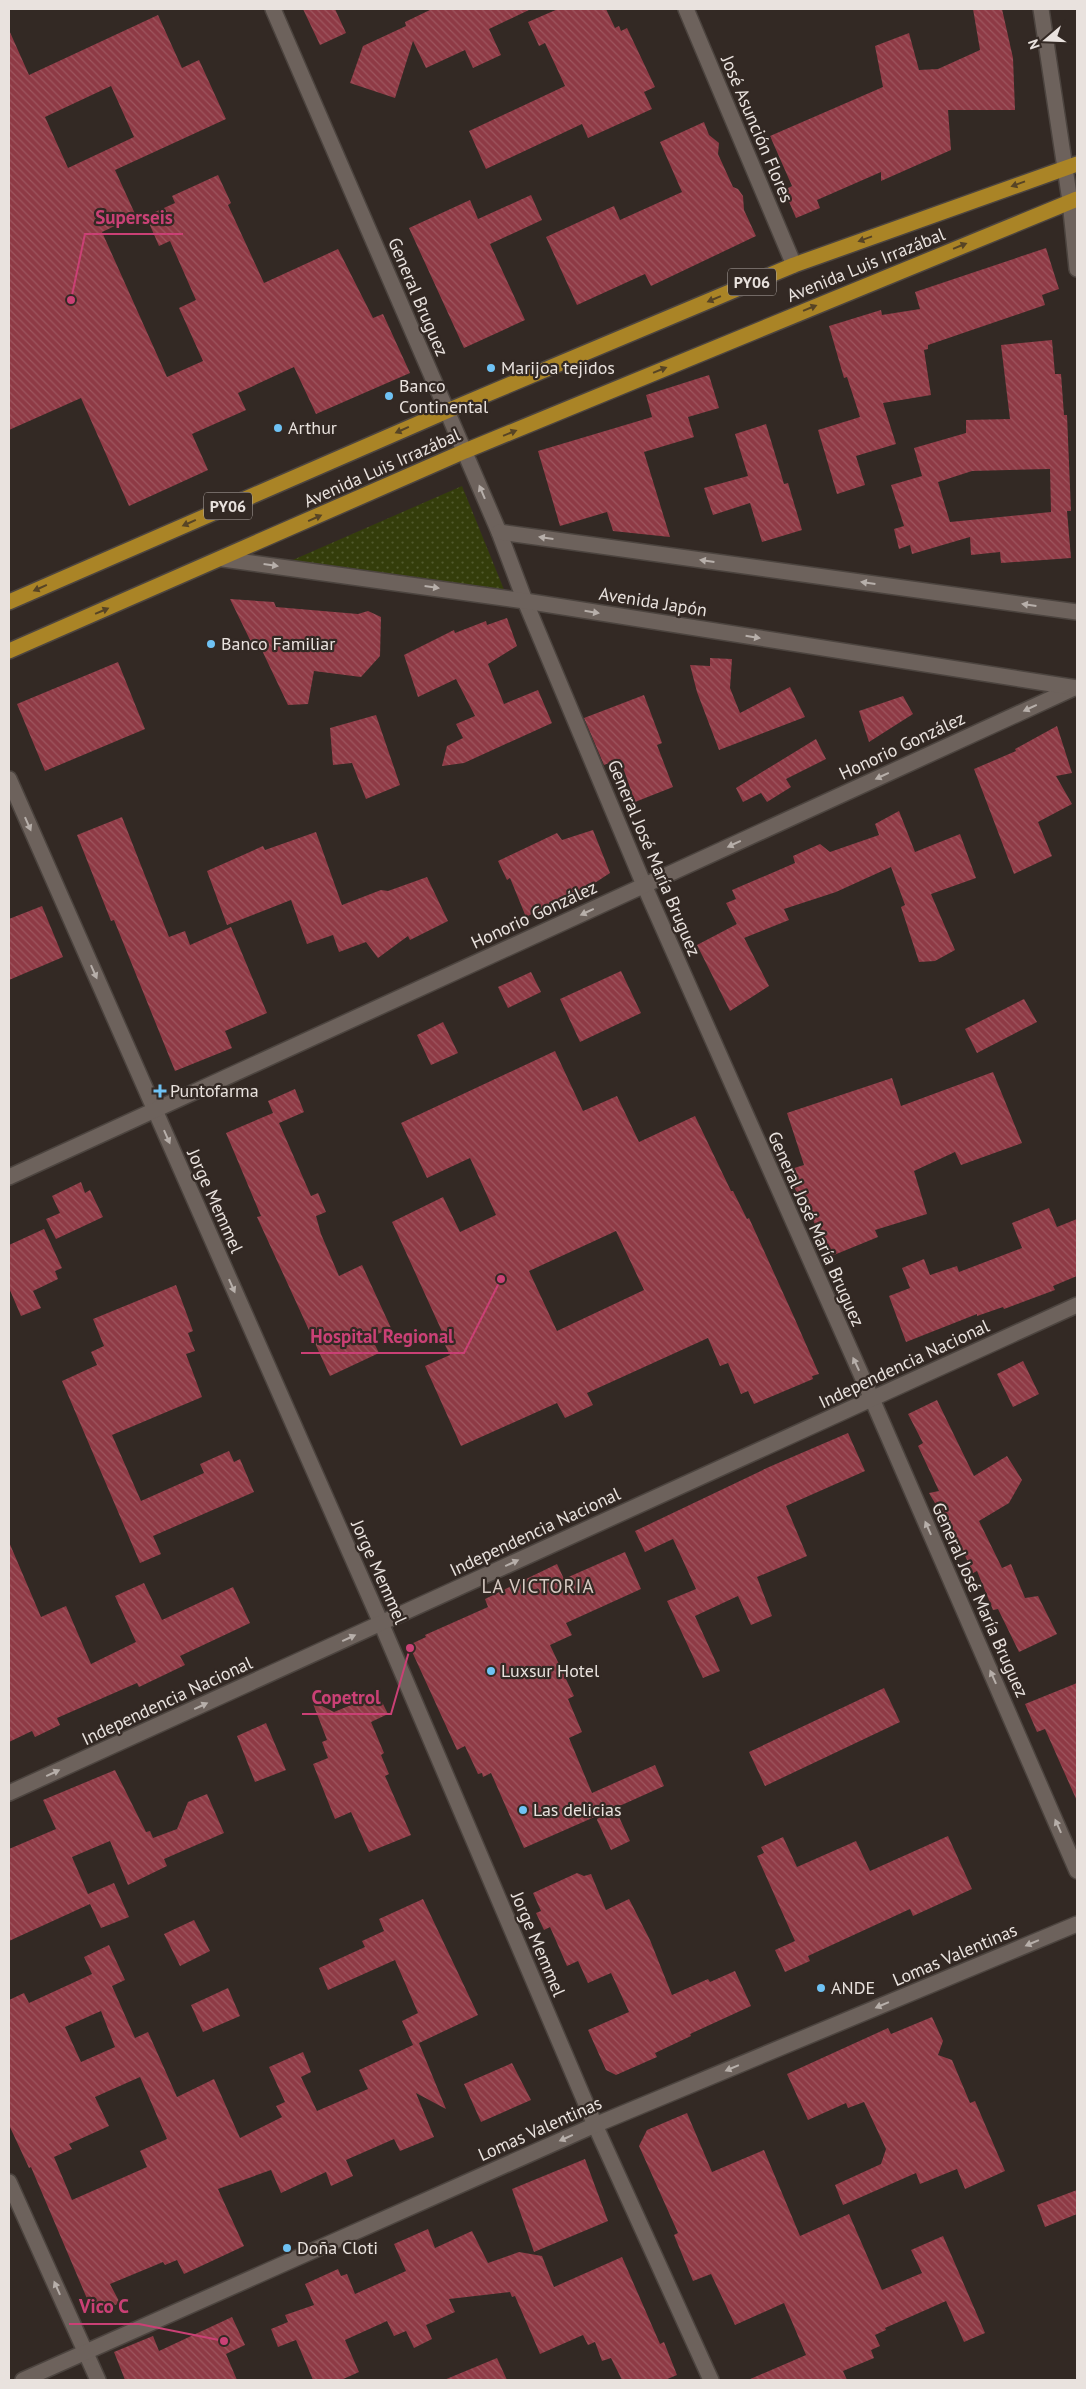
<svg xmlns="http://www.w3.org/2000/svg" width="1086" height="2389" viewBox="0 0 1086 2389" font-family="'PT Sans',sans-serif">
<defs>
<pattern id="park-dots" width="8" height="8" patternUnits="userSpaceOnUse" patternTransform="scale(1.25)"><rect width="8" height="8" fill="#343d0b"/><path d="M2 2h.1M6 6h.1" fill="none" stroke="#51592e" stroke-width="1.8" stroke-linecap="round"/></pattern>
<pattern id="building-back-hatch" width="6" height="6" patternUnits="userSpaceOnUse" patternTransform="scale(1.25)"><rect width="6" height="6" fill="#8e3a45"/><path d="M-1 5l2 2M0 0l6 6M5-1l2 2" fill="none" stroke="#9e565f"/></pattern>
</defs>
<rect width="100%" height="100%" fill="#332924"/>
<polygon fill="url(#park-dots)" points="462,486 509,602 263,573"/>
<g fill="url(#building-back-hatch)" fill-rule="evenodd">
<polygon points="303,9 335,9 346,33 320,45"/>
<polygon points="432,9 531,9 489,29 501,55 473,68 465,50 426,68 413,41 395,98 350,83 363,46 406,26 405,22"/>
<polygon points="558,9 606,9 615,28 619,26 621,31 627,28 655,87 644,92 652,109 588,138 582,124 486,169 469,131 565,86 545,43 539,46 528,22"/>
<polygon points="973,9 1002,9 1013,58 1015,110 948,110 951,150 881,181 881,172 817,200 820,208 796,218 784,190 792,186 770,136 883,87 875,46 909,33 919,70 938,69 980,50"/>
<path d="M158,15L182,68L199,60L226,119L115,170L136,216L102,232L167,377L203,361L179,308L196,300L170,241L159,246L146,216L175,203L172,196L218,175L231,203L228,205L264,283L338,249L373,318L383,314L410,373L316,414L294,367L238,393L246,410L192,434L208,470L129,506L81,398L9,430V30L29,75ZM111,86L134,137L68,168L45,117Z"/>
<polygon points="704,122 709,135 719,143 718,154 733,187 738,189 743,196 744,210 756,236 651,286 645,274 577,305 546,237 614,206 620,220 682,192 660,142"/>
<polygon points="531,195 542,220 490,244 525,320 464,348 409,228 470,200 478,219"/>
<polygon points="1046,248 1059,289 1042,295 1045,305 928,345 928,349 924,350 931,395 883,403 896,444 856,456 865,485 837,494 818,430 860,417 847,377 844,378 829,326 881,310 882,315 920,309 915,292"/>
<path d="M1052,340L1055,374H1061L1064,415H1067L1071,511H1067L1071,558L1001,563L1000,552L971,555L970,537L912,554L910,545L899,549L894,529L904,526L891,485L922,476L914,448L966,433V420L1010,419L1001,345ZM1050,469L1051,512L950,522L938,482L972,471Z"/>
<polygon points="709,375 719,408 688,417 694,437 644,452 670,537 613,531 607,512 560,526 538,451 652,417 646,395"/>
<polygon points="766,424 784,484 788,483 802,530 762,542 750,503 713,515 704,488 748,476 735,434"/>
<polygon points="230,599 274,602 276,607 358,614 368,611 381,617 380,656 361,677 314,671 308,704 288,705 257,640 251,642"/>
<polygon points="507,618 517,646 488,664 504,704 538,690 552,723 464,763 442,766 447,746 463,738 456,724 475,716 456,679 418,697 404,655 454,630 455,633 486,621 487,625"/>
<polygon points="710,658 732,659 730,688 740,713 790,687 805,717 719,750 697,692 690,665 710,666"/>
<polygon points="118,662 145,729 45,771 17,704"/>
<polygon points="644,695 662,743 657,745 673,787 635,802 620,759 604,765 584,718"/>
<polygon points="903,696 913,714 869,742 859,711"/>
<polygon points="376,715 400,785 366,799 352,763 333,765 330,728"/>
<polygon points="1057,726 1072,773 1056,776 1072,804 1038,822 1052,856 1014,874 974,769 1016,751 1015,749"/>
<polygon points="816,739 826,759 786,779 791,787 767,802 761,793 743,802 736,788"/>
<polygon points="899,811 915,852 960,834 976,878 931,894 955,950 935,961 919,962 901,907 905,905 891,867 836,892 784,909 789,920 744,938 726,903 736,899 732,890 795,863 793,856 820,844 830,852 879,835 875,824"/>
<polygon points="122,817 169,937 185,931 190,945 231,927 267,1013 225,1031 232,1048 175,1071 114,920 111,921 77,835"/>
<polygon points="593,830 610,873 564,903 562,898 526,917 510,878 507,880 498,861 557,833 562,840"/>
<polygon points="316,832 342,905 381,890 388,891 427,877 448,921 410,940 408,936 378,958 366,942 339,952 333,935 307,944 291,900 227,925 207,871 263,846 265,850"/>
<polygon points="42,906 63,957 9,980 9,919"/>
<polygon points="737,924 769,986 730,1011 697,945"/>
<polygon points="621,971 641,1013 580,1042 560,999"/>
<polygon points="531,972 541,992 508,1008 498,987"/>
<polygon points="1024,999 1037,1022 977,1053 965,1029"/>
<polygon points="443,1022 458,1053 431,1065 417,1035"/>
<path d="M555,1051L583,1111L617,1096L639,1142L695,1116L731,1191H733L747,1219L749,1218L794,1317L819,1374L812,1376L813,1379L754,1404L748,1391L741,1394L728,1363L720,1366L708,1338L587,1393L593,1405L565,1418L557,1403L461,1446L425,1366L450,1355L442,1339L445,1338L392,1222L443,1197L460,1232L496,1215L470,1158L427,1178L401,1123ZM616,1231L644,1290L557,1331L529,1271Z"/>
<polygon points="993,1072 1022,1143 961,1165 955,1152 914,1171 927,1214 875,1230 878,1237 829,1257 810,1213 805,1215 788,1170 804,1165 787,1113 892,1078 901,1106"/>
<polygon points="295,1089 304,1112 279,1123 311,1196 318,1193 326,1212 316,1216 321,1234 339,1276 362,1265 391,1328 371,1337 379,1353 330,1376 257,1217 261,1216 226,1133 273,1113 268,1101"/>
<polygon points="81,1182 85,1193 90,1190 103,1217 56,1239 46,1219 60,1213 52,1196"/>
<polygon points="1049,1208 1057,1227 1077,1219 1077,1276 1053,1286 1055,1290 1004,1309 1003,1307 977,1316 977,1314 906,1342 889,1296 910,1288 902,1268 924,1259 930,1275 957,1266 959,1272 1022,1248 1012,1223"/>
<polygon points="44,1229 62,1268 55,1271 58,1279 33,1291 41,1308 21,1316 9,1288 9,1245"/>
<polygon points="176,1285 193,1331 188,1333 195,1351 186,1354 202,1397 112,1435 141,1501 204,1473 200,1464 229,1451 234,1462 240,1459 254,1492 153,1536 161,1554 140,1563 62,1381 97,1365 91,1352 104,1346 93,1319"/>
<polygon points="1023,1361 1039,1394 1013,1407 997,1374"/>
<polygon points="937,1400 974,1476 1007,1456 1022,1480 1009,1503 979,1521 1002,1568 1011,1564 1025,1598 1038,1596 1057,1634 1019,1652 998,1609 993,1610 977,1571 973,1573 961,1547 929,1493 939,1491 918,1446 923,1443 908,1414"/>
<polygon points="848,1433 865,1471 786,1506 807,1556 757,1577 772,1616 751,1625 738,1596 695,1616 720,1671 703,1678 667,1601 696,1589 673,1539 645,1552 635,1531 769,1467"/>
<polygon points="9,1542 41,1617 66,1606 91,1664 136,1642 115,1596 144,1583 162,1620 233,1587 250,1623 180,1656 185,1665 139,1687 137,1683 57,1718 60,1725 35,1737 32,1731 9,1742"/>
<polygon points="625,1552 641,1589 566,1623 572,1635 550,1645 574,1696 568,1699 582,1732 569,1738 592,1793 655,1765 664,1786 615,1808 630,1841 611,1850 597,1820 599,1815 524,1848 491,1773 483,1777 482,1773 478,1774 465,1746 457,1750 409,1645 426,1637 425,1635 488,1607 485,1599 557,1564 564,1579"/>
<polygon points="1077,1683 1077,1801 1045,1729 1037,1732 1025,1704"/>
<polygon points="884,1688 900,1722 765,1786 749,1752"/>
<polygon points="378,1694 388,1714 371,1722 384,1753 381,1755 389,1774 385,1776 411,1835 369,1852 351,1812 335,1819 313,1764 328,1758 322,1742 327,1740 312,1701 334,1712"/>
<polygon points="266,1723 286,1770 255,1782 237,1736"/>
<polygon points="115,1770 146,1832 150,1831 153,1838 177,1829 188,1802 207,1794 224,1833 164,1859 167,1866 128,1885 110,1841 72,1857 88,1894 114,1883 129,1917 101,1928 90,1904 9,1941 9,1849 56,1829 43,1800"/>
<polygon points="948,1836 972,1889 913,1916 910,1909 808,1956 810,1961 785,1972 775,1950 795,1941 757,1856 764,1853 761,1847 783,1837 797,1867 856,1841 870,1871"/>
<polygon points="577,1873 584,1876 591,1874 606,1910 629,1899 650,1940 672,1995 708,1979 710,1982 735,1971 751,2006 690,2034 691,2036 655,2053 657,2057 616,2075 606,2070 588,2030 629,2012 611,1973 588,1983 578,1961 567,1966 550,1927 544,1930 536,1913 541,1911 533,1893"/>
<path d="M423,1899L478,2015L419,2043L446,2109L416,2093L434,2137L400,2151L394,2139L346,2160L353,2176L331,2186L326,2172L281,2193L271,2170L218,2189L244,2246L184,2274L177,2260L165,2265L163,2262L110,2284L120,2303L101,2311L91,2308L31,2167L29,2168L9,2125V2000L24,1993L29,2003L92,1974L84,1957L109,1945L125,1980L112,1986L135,2038L148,2032L177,2097L214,2079L240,2138L282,2117L276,2106L285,2102L269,2067L303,2052L311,2072L301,2077L317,2111L368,2089L359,2070L413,2045L402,2021L418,2013L395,1960L328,1990L319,1968L365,1947L362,1941L384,1931L379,1919ZM101,2011L115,2047L81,2062L65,2027ZM140,2077L167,2139L140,2151L147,2167L72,2200L54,2157L72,2149L69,2144L109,2126L95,2097Z"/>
<polygon points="194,1920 210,1951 180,1966 164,1934"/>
<polygon points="228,1988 240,2016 203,2032 191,2005"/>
<polygon points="932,2017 943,2041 938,2055 952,2060 970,2103 975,2101 1005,2171 965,2189 957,2169 920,2184 916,2173 843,2205 835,2185 881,2164 886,2149 864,2102 848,2108 846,2103 808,2120 787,2074 888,2028 891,2034"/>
<polygon points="512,2063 531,2100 481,2122 464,2084"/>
<polygon points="687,2113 712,2172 764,2150 800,2236 849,2214 882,2290 922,2273 911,2250 943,2236 985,2333 964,2342 946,2301 885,2328 886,2330 875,2335 880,2346 871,2350 874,2358 843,2371 847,2380 748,2380 806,2355 784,2303 735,2325 711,2274 693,2281 674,2235 678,2233 639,2146 647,2130"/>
<polygon points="585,2159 608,2221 534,2252 512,2189"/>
<polygon points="1077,2190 1077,2214 1045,2227 1037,2205"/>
<polygon points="428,2229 435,2248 472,2231 488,2263 519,2252 542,2256 554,2287 622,2257 660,2344 664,2342 677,2375 665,2380 622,2380 611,2358 602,2361 595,2342 588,2345 583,2335 540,2354 515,2296 512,2297 510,2292 449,2299 455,2312 426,2325 432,2339 414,2348 406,2331 394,2336 387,2321 345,2340 359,2372 341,2380 313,2380 296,2340 278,2347 271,2329 288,2322 285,2315 314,2305 305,2284 338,2269 341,2276 347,2274 355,2294 406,2271 394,2244"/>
<polygon points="232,2317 245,2345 226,2354 237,2380 125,2380 114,2352 153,2336 159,2351"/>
<polygon points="497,2358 507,2380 444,2380"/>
</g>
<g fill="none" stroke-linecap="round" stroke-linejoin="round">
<g stroke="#4c443f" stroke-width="18">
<g id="minor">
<polyline points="273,9 447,411"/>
<polyline points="686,9 794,265"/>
<polyline points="525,601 644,885 872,1399 1077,1871"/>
<polyline points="9,779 381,1623 595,2125 711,2380"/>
<polyline points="9,1177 1074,688"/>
<polyline points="9,1793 1077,1305"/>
<polyline points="9,2182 98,2380"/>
<polyline points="23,2380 595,2125 1077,1924"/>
</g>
</g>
<g stroke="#4c443f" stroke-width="18">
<g id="secondary">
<polyline points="1041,9 1070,201 1077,269"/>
<polyline points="447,411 499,532 525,601"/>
<polyline points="499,532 1077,612"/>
<polyline points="223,559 525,601 1077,688"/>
</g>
</g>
<g stroke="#4c443f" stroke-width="18">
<g id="trunk">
<polyline points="9,602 447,411 794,265 1077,164"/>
<polyline points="9,651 465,451 1077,199"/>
</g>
</g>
<use href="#minor" stroke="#6d625c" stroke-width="15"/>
<use href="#secondary" stroke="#6d625c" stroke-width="15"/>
<use href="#trunk" stroke="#aa8426" stroke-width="15"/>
</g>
<defs><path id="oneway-solid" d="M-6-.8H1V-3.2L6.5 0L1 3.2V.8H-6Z" transform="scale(1.25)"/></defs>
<g fill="#574425">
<use href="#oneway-solid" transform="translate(1018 184) rotate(160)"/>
<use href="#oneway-solid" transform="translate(865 239) rotate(160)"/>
<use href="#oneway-solid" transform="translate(960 246) rotate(-22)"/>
<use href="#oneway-solid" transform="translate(714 299) rotate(157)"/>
<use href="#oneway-solid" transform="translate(810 308) rotate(-22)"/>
<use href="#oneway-solid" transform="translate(660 370) rotate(-22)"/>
<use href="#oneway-solid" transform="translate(402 430) rotate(156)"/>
<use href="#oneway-solid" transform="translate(510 433) rotate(-22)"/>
<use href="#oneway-solid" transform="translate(315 518) rotate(-24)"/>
<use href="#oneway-solid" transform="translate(189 523) rotate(156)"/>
<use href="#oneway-solid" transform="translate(40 588) rotate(156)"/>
<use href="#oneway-solid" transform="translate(102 611) rotate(-23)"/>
</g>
<g fill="#b7afaa">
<use href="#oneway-solid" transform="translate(482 492) rotate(-113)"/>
<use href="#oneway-solid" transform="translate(546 538) rotate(-172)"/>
<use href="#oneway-solid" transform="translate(707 561) rotate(-172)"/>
<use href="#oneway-solid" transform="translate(271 565) rotate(8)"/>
<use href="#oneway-solid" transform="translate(868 583) rotate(-172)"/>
<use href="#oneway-solid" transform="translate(432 587) rotate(8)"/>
<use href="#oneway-solid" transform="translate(1029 605) rotate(-172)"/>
<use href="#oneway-solid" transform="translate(592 612) rotate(9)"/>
<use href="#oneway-solid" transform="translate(753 637) rotate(9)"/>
<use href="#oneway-solid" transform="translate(1030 708) rotate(155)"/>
<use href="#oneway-solid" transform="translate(882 776) rotate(155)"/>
<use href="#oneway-solid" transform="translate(28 824) rotate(66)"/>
<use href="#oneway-solid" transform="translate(734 844) rotate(155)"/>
<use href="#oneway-solid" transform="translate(587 912) rotate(155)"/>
<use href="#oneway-solid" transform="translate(94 972) rotate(66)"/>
<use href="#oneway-solid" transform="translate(167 1137) rotate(66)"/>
<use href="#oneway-solid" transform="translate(232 1286) rotate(66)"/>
<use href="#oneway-solid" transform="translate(856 1364) rotate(-115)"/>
<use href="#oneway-solid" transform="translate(928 1528) rotate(-114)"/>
<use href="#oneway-solid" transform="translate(512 1563) rotate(-25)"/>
<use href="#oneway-solid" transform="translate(349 1638) rotate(-25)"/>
<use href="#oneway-solid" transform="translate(993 1677) rotate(-114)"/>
<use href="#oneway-solid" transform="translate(201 1706) rotate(-25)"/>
<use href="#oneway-solid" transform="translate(53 1773) rotate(-25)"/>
<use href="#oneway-solid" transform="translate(1058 1826) rotate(-114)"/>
<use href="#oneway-solid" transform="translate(1032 1943) rotate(157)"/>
<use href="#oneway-solid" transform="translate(882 2005) rotate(157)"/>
<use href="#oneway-solid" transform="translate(732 2068) rotate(157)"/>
<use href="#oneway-solid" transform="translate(566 2138) rotate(156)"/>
<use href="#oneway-solid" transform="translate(57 2288) rotate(-114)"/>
</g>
<g fill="#6fc2f4" stroke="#332924" stroke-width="2">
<circle cx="491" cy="368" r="5"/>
<circle cx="389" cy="396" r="5"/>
<circle cx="278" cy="428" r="5"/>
<circle cx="211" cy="644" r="5"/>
<path d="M157.5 1083.5h5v5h5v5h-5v5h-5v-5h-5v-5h5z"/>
<circle cx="491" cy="1671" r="5"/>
<circle cx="523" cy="1810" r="5"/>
<circle cx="821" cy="1988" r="5"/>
<circle cx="287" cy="2248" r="5"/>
</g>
<g text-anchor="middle" stroke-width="4.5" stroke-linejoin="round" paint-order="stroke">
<g fill="#332924" stroke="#b2aaa6" stroke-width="1">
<rect x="728" y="268.5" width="48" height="27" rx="4"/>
<rect x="204" y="492.5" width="48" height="27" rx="4"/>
</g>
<g font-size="16" font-weight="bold" fill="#e9e2de">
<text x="752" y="288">PY06</text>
<text x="228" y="512">PY06</text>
</g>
<g font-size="18" fill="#e9e2de" stroke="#332924">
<text transform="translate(757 129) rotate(67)" y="6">José Asunción Flores</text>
<text transform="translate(866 265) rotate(-22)" y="6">Avenida Luis Irrazábal</text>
<text transform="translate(418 297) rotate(67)" y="6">General Bruguez</text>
<text transform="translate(382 468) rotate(-24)" y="6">Avenida Luis Irrazábal</text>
<text transform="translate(653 602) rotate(9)" y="6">Avenida Japón</text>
<text transform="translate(902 746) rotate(-25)" y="6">Honorio González</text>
<text transform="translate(654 858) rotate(67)" y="6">General José María Bruguez</text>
<text transform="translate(534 915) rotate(-25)" y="6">Honorio González</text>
<text transform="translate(215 1201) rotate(66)" y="6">Jorge Memmel</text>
<text transform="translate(816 1229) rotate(66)" y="6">General José María Bruguez</text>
<text transform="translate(904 1364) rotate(-25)" y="6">Independencia Nacional</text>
<text transform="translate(535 1532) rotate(-25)" y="6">Independencia Nacional</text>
<text transform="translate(379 1572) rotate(66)" y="6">Jorge Memmel</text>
<text transform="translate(980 1600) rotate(66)" y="6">General José María Bruguez</text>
<text transform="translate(167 1701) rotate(-25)" y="6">Independencia Nacional</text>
<text transform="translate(538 1944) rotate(67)" y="6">Jorge Memmel</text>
<text transform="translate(955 1955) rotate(-23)" y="6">Lomas Valentinas</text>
<text transform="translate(540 2129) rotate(-24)" y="6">Lomas Valentinas</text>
</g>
<g font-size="18" fill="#e9e2de" stroke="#332924" text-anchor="start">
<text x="501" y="374">Marijoa tejidos</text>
<text x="399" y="392">Banco<tspan x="399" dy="21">Continental</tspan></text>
<text x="288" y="434">Arthur</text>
<text x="221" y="650">Banco Familiar</text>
<text x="170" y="1097">Puntofarma</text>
<text x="501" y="1677">Luxsur Hotel</text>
<text x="533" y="1816">Las delicias</text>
<text x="831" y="1994">ANDE</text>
<text x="297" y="2254">Doña Cloti</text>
</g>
<g font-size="19" letter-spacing="1" fill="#d7cac3" stroke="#332924">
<text x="538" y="1593">LA VICTORIA</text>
</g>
</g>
<path fill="none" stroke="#ca4075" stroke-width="2" d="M71 300L85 234H183M501 1279L464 1353H301M410 1648L391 1714H302M224 2341L139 2324H69"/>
<g fill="#ca4075" stroke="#332924" stroke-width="2">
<circle cx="71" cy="300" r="5"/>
<circle cx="501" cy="1279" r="5"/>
<circle cx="410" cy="1648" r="5"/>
<circle cx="224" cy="2341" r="5"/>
</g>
<g font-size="19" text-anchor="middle" font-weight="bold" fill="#ca4075" stroke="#332924" stroke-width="4.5" stroke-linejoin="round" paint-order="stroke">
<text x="134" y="224">Superseis</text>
<text x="382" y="1343">Hospital Regional</text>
<text x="346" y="1704">Copetrol</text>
<text x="104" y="2313">Vico C</text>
</g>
<rect width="1086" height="2389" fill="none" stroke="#e9e2de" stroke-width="20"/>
<g transform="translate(1046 40) rotate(251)" stroke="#332924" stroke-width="4" paint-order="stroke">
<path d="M0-4L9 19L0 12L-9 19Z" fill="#e9e2de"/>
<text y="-8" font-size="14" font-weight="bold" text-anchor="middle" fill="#e9e2de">N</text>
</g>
</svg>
